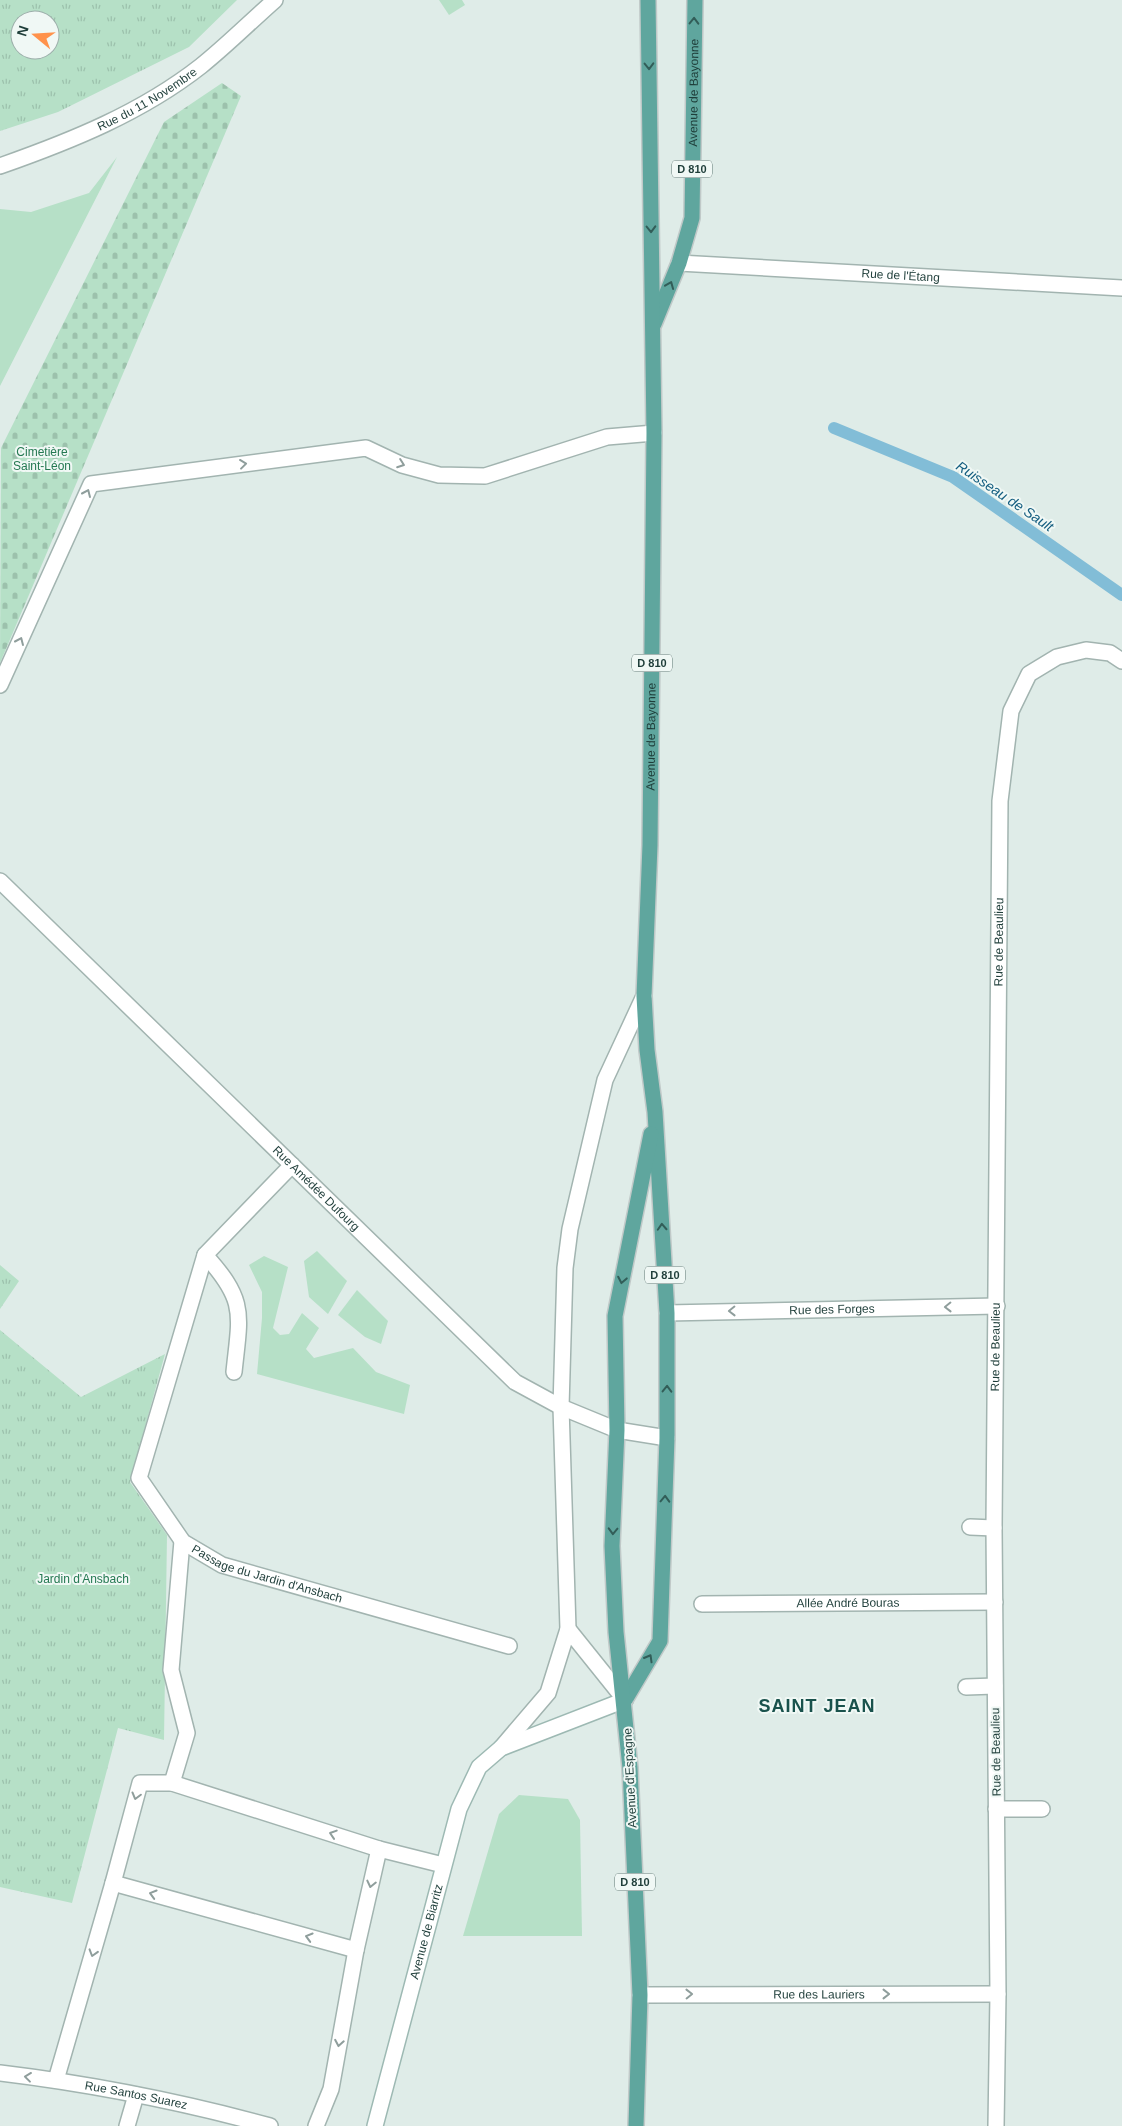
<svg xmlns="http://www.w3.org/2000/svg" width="1122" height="2126" viewBox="0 0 1122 2126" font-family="Helvetica,sans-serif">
<defs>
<pattern id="cemetery-stones" width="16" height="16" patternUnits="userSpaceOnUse" patternTransform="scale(1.25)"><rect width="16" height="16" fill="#b6e0c7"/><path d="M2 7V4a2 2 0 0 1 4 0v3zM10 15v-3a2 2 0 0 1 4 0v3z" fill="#9cc1ac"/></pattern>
<pattern id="park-tufts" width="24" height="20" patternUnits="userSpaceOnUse" patternTransform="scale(1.25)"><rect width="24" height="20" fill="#b6e0c7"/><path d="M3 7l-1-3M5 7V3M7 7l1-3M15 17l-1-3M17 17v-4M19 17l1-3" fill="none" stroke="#9cc1ac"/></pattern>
</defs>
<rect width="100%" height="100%" fill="#dfece8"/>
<g fill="#b6e0c7">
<polygon points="439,0 462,0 465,5 449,15"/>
<polygon points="117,157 0,386 0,209 31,212 89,193"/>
<polygon points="317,1251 347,1281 328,1314 309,1297 304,1261"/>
<polygon points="264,1256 288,1267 273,1328 280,1335 289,1334 302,1313 319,1328 306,1349 314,1358 353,1348 376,1372 410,1385 404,1414 257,1374 262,1318 262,1292 249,1265"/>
<polygon points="357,1290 388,1321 381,1344 365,1337 338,1315"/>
<polygon points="519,1795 568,1799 580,1820 582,1936 463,1936 499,1814"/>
</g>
<polygon fill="url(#cemetery-stones)" points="222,83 241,96 0,663 1,448 164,122"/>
<g fill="url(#park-tufts)" fill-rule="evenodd">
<path d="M0,0H237L189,47L58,112L0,131ZM20,20H50V50H20Z"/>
<polygon points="0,1265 19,1281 0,1309"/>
<polygon points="0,1330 81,1397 165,1354 130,1482 167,1535 164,1740 118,1728 72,1903 0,1887"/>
</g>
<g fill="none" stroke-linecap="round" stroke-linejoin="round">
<polyline stroke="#82bdd7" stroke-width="12" points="834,428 953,477 1122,595"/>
<g stroke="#a2b4b0" stroke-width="18">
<g id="service">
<polyline points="0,685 91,484 366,448 402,465 439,475 485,476 607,437 654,433"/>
<path d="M234,1372C240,1314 247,1301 205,1255L292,1165"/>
<polyline points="970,1527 994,1528"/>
<polyline points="568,1629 625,1700"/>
<polyline points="966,1687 995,1686"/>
<polyline points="501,1748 548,1693 568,1629 561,1407 565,1268 570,1229 605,1080 644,996"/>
<polyline points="172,1783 187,1733 171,1670 182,1541"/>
<polyline points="996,1809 1042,1809"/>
<polyline points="113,1883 356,1950"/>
<polyline points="56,2080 113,1883 140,1783 172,1783 379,1849"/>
<polyline points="316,2126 331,2089 356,1950 379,1849 443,1865"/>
</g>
</g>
<g stroke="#a2b4b0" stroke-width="18">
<g id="pedestrian">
<path id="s1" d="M205,1255L139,1478L183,1542L222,1565L509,1646"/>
<path id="s2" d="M702,1604L995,1602"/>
</g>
</g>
<g stroke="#a2b4b0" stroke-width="18">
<g id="minor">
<path id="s3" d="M679,263L1122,288"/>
<path id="s4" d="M0,881L515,1382L561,1407L617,1430"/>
<path id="s5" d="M667,1313L997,1306"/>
<path id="s6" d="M640,1995L998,1994"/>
<path id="s7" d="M0,2073C91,2084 182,2102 270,2126"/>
<polyline points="127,2126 136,2095"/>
<path id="s8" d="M996,2126L998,1994L994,1528L1000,801L1011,711L1029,674L1057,657L1086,650L1110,653L1122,661"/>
</g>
</g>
<g stroke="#a2b4b0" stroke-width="18">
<g id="tertiary">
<path id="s9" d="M0,166C71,141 141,113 201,66C226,46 250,22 275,0"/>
<polyline points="617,1430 667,1438"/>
</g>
</g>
<g stroke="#9db9b3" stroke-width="18">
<g id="secondary">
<path id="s10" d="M375,2126L459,1809L479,1767L501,1748L625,1700"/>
</g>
</g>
<g stroke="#c0c9c8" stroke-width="18">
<g id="primary">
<path id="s11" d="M654,324L679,263L692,218L695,0"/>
<path id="s12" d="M625,1700L660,1641L667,1438V1313L655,1112L647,1050L644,996L650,845L654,433L648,0"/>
<polyline points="636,2126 640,1995 630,1768 616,1632 612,1546 617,1430 615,1316 651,1134"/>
</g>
</g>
<use href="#service" stroke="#fff" stroke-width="15"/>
<use href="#pedestrian" stroke="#fff" stroke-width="15"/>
<use href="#minor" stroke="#fff" stroke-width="15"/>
<use href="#tertiary" stroke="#fff" stroke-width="15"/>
<use href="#secondary" stroke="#fff" stroke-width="15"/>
<use href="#primary" stroke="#5fa69e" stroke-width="15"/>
</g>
<defs><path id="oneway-chevron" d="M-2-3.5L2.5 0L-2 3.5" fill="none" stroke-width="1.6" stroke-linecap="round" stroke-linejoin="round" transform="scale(1.25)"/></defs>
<g stroke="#325d58">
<use href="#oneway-chevron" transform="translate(694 21) rotate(-89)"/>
<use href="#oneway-chevron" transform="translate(649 66) rotate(89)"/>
<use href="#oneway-chevron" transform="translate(651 229) rotate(89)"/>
<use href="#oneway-chevron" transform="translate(670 285) rotate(-68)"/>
<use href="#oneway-chevron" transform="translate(662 1227) rotate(-93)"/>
<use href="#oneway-chevron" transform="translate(622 1280) rotate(101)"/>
<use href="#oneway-chevron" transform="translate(667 1389) rotate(-89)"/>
<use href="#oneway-chevron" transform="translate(665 1499) rotate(-88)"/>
<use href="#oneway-chevron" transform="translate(613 1531) rotate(92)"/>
<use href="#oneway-chevron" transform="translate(649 1658) rotate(-60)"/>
</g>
<g stroke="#8f9e9c">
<use href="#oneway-chevron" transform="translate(243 464) rotate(-7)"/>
<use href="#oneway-chevron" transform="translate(401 464) rotate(20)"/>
<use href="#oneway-chevron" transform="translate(87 493) rotate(-66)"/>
<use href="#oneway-chevron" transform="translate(20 641) rotate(-66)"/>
<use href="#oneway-chevron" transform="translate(948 1307) rotate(179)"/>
<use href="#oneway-chevron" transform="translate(732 1311) rotate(179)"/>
<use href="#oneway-chevron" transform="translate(136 1796) rotate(105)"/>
<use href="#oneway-chevron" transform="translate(333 1834) rotate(-162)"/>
<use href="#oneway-chevron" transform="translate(371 1884) rotate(103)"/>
<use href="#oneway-chevron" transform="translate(153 1894) rotate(-164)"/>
<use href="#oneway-chevron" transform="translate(309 1937) rotate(-164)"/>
<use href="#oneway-chevron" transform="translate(93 1953) rotate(107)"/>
<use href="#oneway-chevron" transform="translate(689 1994) rotate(-1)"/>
<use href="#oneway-chevron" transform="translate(886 1994)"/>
<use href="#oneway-chevron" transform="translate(339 2043) rotate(100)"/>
<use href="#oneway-chevron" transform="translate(28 2077) rotate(-173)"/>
</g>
<g text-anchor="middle" stroke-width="4" stroke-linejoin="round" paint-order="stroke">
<g fill="#f0f8f5" stroke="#5e7672" stroke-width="1">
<rect x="672" y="160.5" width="40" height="17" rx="4"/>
<rect x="632" y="654.5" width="40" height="17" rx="4"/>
<rect x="645" y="1266.5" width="40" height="17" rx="4"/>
<rect x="615" y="1873.5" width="40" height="17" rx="4"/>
</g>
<g font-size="11" font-weight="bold" fill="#1f3e3a">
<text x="692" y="173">D 810</text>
<text x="652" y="667">D 810</text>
<text x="665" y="1279">D 810</text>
<text x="635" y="1886">D 810</text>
</g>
<g font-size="12" fill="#1f3e3a" stroke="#f0f8f5">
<text dy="4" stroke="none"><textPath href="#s11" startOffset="238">Avenue de Bayonne</textPath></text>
<text dy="4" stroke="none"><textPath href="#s9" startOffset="162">Rue du 11 Novembre</textPath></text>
<text dy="4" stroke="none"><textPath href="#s3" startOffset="222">Rue de l'Étang</textPath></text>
<text dy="4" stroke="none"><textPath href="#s12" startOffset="974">Avenue de Bayonne</textPath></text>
<text dy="4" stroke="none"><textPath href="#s8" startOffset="1184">Rue de Beaulieu</textPath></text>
<text dy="4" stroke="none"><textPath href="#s4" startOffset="441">Rue Amédée Dufourg</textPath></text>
<text dy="4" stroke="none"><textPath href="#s5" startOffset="165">Rue des Forges</textPath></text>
<text dy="4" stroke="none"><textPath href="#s8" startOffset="779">Rue de Beaulieu</textPath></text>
<text dy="4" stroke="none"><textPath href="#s1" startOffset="401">Passage du Jardin d'Ansbach</textPath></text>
<text dy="4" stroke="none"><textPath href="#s2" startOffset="146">Allée André Bouras</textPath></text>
<text transform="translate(996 1752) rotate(-91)" y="4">Rue de Beaulieu</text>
<text transform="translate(630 1778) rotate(-93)" y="4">Avenue d'Espagne</text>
<text dy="4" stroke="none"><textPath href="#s10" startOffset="201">Avenue de Biarritz</textPath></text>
<text dy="4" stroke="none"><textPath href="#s6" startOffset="179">Rue des Lauriers</textPath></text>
<text dy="4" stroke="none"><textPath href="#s7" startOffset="138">Rue Santos Suarez</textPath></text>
</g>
<g font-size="12" fill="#257952" stroke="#f0f8f5">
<text x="42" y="456">Cimetière<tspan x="42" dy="14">Saint-Léon</tspan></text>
<text x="83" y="1583">Jardin d'Ansbach</text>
</g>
<g font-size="14" font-style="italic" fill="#135d7f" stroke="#f0f8f5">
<text transform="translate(1005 496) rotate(34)" y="5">Ruisseau de Sault</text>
</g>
<g font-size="18" font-weight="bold" letter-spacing="1" fill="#19524c" stroke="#f0f8f5">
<text x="817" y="1712">SAINT JEAN</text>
</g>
</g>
<g transform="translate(35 35) rotate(288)"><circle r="24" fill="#f0f8f5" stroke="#9caeaa"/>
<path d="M0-4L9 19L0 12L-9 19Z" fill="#ff924b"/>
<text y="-8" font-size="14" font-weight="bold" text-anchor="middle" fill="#1f3e3a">N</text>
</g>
</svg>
